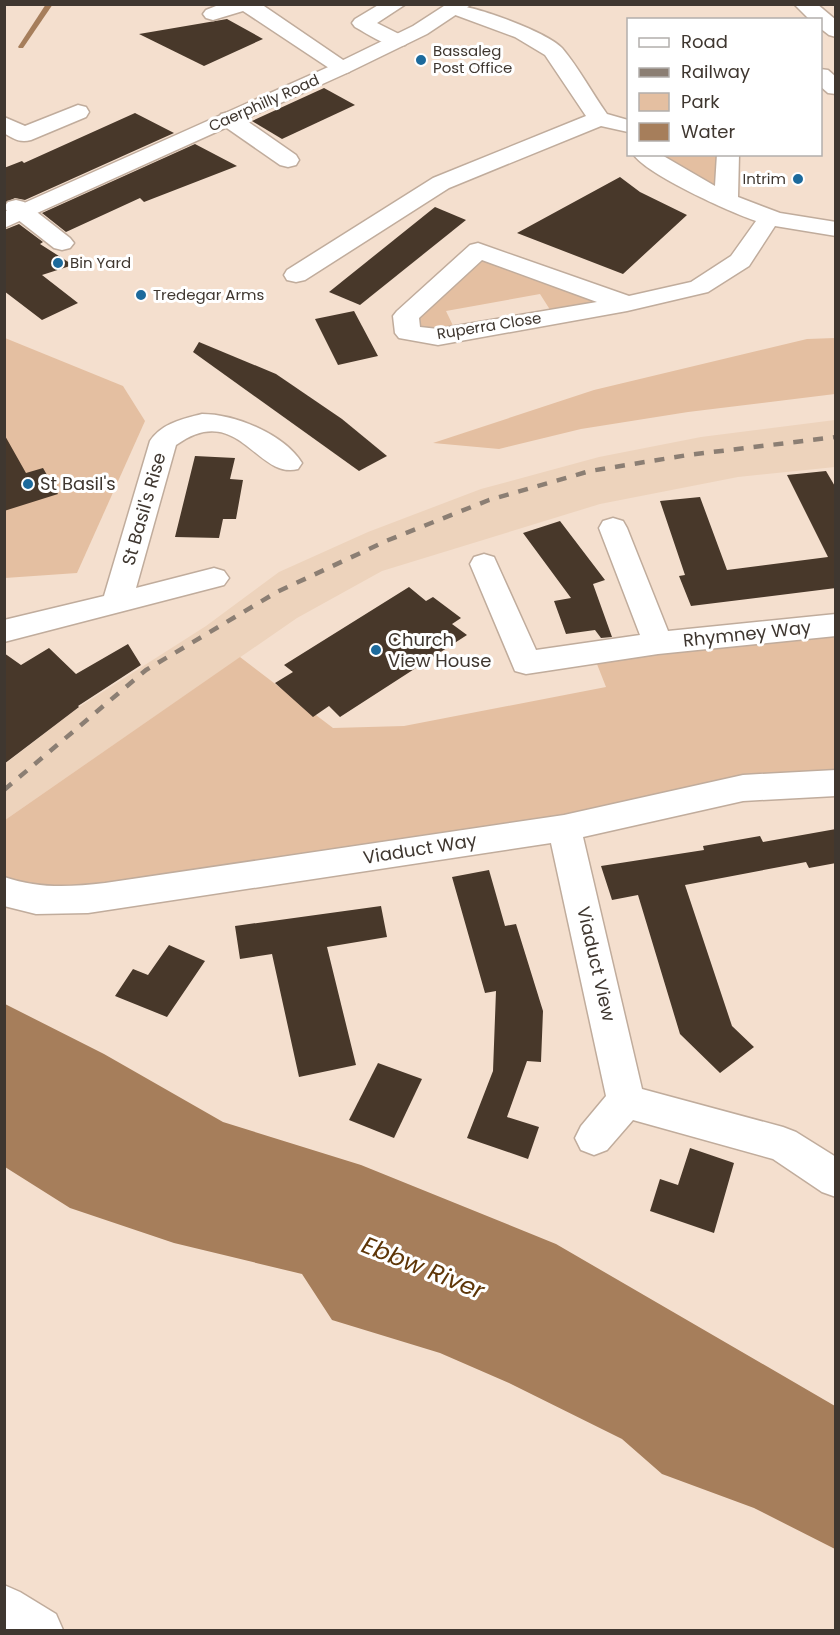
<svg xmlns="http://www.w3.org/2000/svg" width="840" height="1635" viewBox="0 0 840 1635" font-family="Poppins,sans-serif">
<rect width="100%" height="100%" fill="#f4dfce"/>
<polygon fill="#edd3bc" points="835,420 835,467 738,477 600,504 382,571 297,618 5,820 5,764 79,707 206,626 279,572 368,532 481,489 599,457 701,437"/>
<g fill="#e4bfa1">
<polygon points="644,155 728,155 726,201"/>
<polygon points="478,250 627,304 554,316 540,294 446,311 457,334 408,333 406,316"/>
<polygon points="5,338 123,386 145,421 77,573 5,578"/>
<polygon points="835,338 835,394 688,412 581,429 499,449 433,443 594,390 807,339"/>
<polygon points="835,625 835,783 139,892 5,891 5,820 240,657 333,728 404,726 606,687 593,654"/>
</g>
<polygon fill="#a67e5b" points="5,1004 104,1054 223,1122 361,1165 556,1244 835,1406 835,1549 754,1508 662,1474 622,1439 509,1383 440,1353 332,1320 302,1274 174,1243 70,1208 5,1167"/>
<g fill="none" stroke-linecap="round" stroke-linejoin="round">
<polygon fill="#a67e5b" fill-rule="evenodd" points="46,4 53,4 23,48 19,48 18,47"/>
</g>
<g fill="#48382a">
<polygon points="227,19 263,39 204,66 139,34"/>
<polygon points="324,88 355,105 282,139 252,121"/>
<polygon points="135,113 174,133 25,200 15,198 4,203 4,168 22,161 24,163"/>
<polygon points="195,144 237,166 144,202 140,198 66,232 42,213"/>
<polygon points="620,177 640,192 687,215 623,274 517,233"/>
<polygon points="435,207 466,220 360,305 329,292"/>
<polygon points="19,224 43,242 40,244 73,265 42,275 78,303 42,320 4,291 4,230"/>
<polygon points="354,311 378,356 338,365 315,319"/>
<polygon points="199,342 276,374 342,419 387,456 359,471 193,352"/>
<polygon points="4,434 26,473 43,468 58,494 4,511"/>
<polygon points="195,456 235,458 230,479 243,480 236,519 223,519 219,538 175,537"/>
<polygon points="826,471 836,488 836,588 691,606 679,576 685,575 660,501 700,497 727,570 828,557 787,475"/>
<polygon points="560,521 605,580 593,584 612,637 601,638 595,630 566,634 554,601 571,598 523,533"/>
<polygon points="409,587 426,601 433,597 461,618 452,624 467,635 340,717 329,706 313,717 275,683 293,672 284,665"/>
<polygon points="128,644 141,665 78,706 79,707 4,764 4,653 21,665 49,648 76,674"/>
<polygon points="836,829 836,863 809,868 806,862 685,885 732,1026 754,1047 720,1073 680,1034 638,895 612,900 601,866 704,850 703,846 760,836 763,842"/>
<polygon points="489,870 505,926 516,924 543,1011 541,1062 527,1061 507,1117 539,1127 528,1159 467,1138 493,1071 496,991 485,993 452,877"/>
<polygon points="381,906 387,937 327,947 356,1065 299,1077 272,954 240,959 235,926"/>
<polygon points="169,945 205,961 167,1017 115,996 133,969 148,975"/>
<polygon points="378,1063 422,1079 394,1138 349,1120"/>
<polygon points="690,1148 734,1163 714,1233 650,1211 660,1179 678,1185"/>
</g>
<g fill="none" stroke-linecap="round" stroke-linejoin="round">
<g stroke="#c0ac9c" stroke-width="3">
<g id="minor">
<polygon points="221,4 261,4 349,64 353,68 349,72 342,74 335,72 243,11 213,20 206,18 203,14 206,10"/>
<path d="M380,4H406L377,23L405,37L408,41L405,45C389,50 370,35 355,27L352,23L355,19Z"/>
<polygon points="794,4 817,4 836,20 836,37 829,35 820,28 820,20 810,20"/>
<path d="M450,5C472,4 547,32 562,48C579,68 592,93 607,114L628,120V132L601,126L449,188L305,280L296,282L287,280L284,275L287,270L433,178L586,116L545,55L515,37L450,13L447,9Z"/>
<polygon points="820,69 828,70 836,77 836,94 828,93 820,86"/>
<path d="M78,105L86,107L89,112L86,117L31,140C20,143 14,139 4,133V117L25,126Z"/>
<polygon points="229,112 237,114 296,155 299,160 296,165 288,167 280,165 221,124 218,119 221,114"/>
<path d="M633,154H660L715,186L717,154H739L738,197L780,213L836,222V236L775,226L749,266L708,292L627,311L438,345L399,338L395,333L393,316L397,311L470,245L478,243L629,296L691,282L731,256L756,221C730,212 647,175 633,154ZM482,260L597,302L438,329L420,327L419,318Z"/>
<polygon points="16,200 24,202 70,238 74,243 70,248 62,250 54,248 8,212 4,207 8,202"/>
<path d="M202,414C235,414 284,434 302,463L298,469C257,480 238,400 176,445L136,588L214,568L224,571L229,578L224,585L4,642V620L104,596L150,441C162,423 183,419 202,414Z"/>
<polygon points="613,518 623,521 627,528 668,631 836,614 836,636 658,654 526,674 515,671 470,564 474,557 484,554 494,557 536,650 640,635 599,528 603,521"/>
<path d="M836,770V796L743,801L583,837L642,1089L783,1127L796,1132L836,1157V1197L822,1192L773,1159L633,1120L607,1150L594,1155L581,1150L575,1138L581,1126L606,1096L551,843L88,913L36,914L4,906V877C39,889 70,887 105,883L564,815L743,775Z"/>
</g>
</g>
<g stroke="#c0ac9c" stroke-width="3">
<g id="major">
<polygon points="447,4 472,4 427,34 349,72 4,228 4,212 335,64 413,26"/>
<polygon points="4,1585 20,1592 56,1614 63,1630 4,1630"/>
</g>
</g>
<use href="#minor" fill="#fff" fill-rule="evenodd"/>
<use href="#major" fill="#fff" fill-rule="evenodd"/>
<polyline stroke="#8b7e73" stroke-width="4.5" stroke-dasharray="10 10" stroke-linecap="butt" points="4,790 146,670 277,592 386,541 489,500 590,471 688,455 836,437"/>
</g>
<g fill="#1c6a9c" stroke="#fff" stroke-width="2">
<circle cx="421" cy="60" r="6"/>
<circle cx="798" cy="179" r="6"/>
<circle cx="58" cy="263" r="6"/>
<circle cx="141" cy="295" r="6"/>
<circle cx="28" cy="484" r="6"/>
<circle cx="376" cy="650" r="6"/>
</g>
<g text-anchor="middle" stroke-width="6" stroke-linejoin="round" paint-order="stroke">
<g font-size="15" fill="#3f3730" stroke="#fff" text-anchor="start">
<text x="433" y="56">Bassaleg<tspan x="433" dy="17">Post Office</tspan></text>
<text x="786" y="184" text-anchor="end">Intrim</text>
<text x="70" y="268">Bin Yard</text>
<text x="153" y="300">Tredegar Arms</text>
</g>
<g font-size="15" fill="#3f3730" stroke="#fff">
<text transform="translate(264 103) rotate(-24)" y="5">Caerphilly Road</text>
<text transform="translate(489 326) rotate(-9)" y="5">Ruperra Close</text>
</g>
<g font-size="18" fill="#3f3730" stroke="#fff" text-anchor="start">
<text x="40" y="490">St Basil's</text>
<text x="388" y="646">Church<tspan x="388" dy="21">View House</tspan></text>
</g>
<g font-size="18" fill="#3f3730" stroke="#fff">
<text transform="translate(144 509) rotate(-74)" y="6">St Basil's Rise</text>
<text transform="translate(747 634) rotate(-6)" y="6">Rhymney Way</text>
<text transform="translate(420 849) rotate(-9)" y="6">Viaduct Way</text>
<text transform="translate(596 964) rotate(77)" y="6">Viaduct View</text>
</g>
<g font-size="24" font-style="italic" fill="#5e3608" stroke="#fff">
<text transform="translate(423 1268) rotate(22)" y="8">Ebbw River</text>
</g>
</g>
<rect width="840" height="1635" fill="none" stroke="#3f3730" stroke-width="12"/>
<rect x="627" y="18" width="195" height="138" fill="#ffffff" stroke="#b2afac" stroke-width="1.5"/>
<rect x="639" y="38" width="30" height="9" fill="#ffffff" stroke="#b2afac" stroke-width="1.5"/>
<text x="681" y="48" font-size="18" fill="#3f3730">Road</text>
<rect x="639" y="68" width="30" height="9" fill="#8b7e73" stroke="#b2afac" stroke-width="1.5"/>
<text x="681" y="78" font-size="18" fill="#3f3730">Railway</text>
<rect x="639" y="93" width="30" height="18" fill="#e4bfa1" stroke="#b2afac" stroke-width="1.5"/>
<text x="681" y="108" font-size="18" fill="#3f3730">Park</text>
<rect x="639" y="123" width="30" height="18" fill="#a67e5b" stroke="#b2afac" stroke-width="1.5"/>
<text x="681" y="138" font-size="18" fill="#3f3730">Water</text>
</svg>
